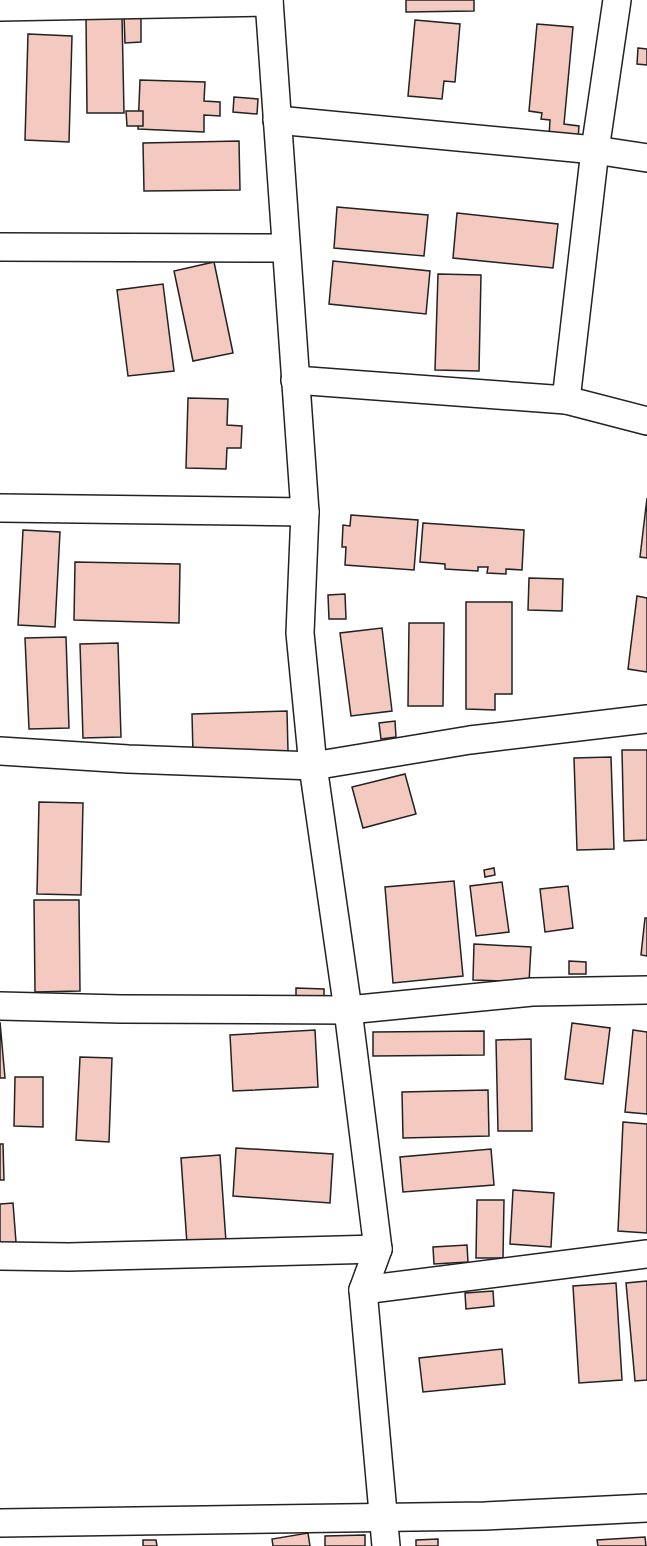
<svg xmlns="http://www.w3.org/2000/svg" width="647" height="1546" viewBox="0 0 647 1546" font-family="Commissioner,sans-serif">
<rect width="100%" height="100%" fill="#fff"/>
<g fill="#f3c9c0" stroke="#222" stroke-width="1.5">
<polygon points="406,0 474,0 474,11 406,12"/>
<polygon points="124,15 141,15 141,42 125,43"/>
<polygon points="122,16 124,113 87,113 86,17"/>
<polygon points="415,20 460,24 455,82 444,81 442,99 408,96"/>
<polygon points="537,24 573,27 564,124 579,126 578,139 549,136 550,120 541,119 542,113 529,111"/>
<polygon points="28,34 72,36 69,142 25,140"/>
<polygon points="638,48 647,49 647,65 637,64"/>
<polygon points="140,80 205,82 204,101 220,102 220,116 204,115 204,132 138,129"/>
<polygon points="234,97 258,99 257,114 233,112"/>
<polygon points="126,111 143,111 143,126 127,126"/>
<polygon points="239,141 240,190 144,191 143,143"/>
<polygon points="337,207 428,215 424,256 334,248"/>
<polygon points="457,213 558,224 553,268 453,258"/>
<polygon points="333,261 430,271 426,314 329,304"/>
<polygon points="214,262 233,353 193,361 174,271"/>
<polygon points="438,274 481,275 479,371 435,370"/>
<polygon points="163,284 174,371 128,376 117,290"/>
<polygon points="188,398 228,399 227,425 242,426 241,448 227,448 226,469 186,468"/>
<polygon points="647,498 647,558 640,557"/>
<polygon points="351,515 418,520 414,570 345,565 346,547 342,547 343,525 350,526"/>
<polygon points="423,523 524,530 522,570 506,569 506,574 487,573 488,567 478,567 478,571 445,569 445,564 420,562"/>
<polygon points="23,530 60,532 55,627 18,625"/>
<polygon points="75,562 180,564 179,623 74,620"/>
<polygon points="529,578 563,579 562,611 528,610"/>
<polygon points="345,594 346,619 329,619 328,595"/>
<polygon points="637,596 647,598 647,672 628,669"/>
<polygon points="466,602 512,602 512,694 495,694 495,710 466,709"/>
<polygon points="409,623 444,623 443,706 408,706"/>
<polygon points="382,628 392,711 351,716 340,633"/>
<polygon points="66,637 69,728 29,729 25,638"/>
<polygon points="118,643 121,737 83,738 80,644"/>
<polygon points="287,711 288,751 193,754 192,714"/>
<polygon points="395,721 396,737 381,739 379,723"/>
<polygon points="622,750 647,750 647,840 624,841"/>
<polygon points="611,757 614,849 577,850 574,758"/>
<polygon points="405,774 416,814 363,828 352,787"/>
<polygon points="39,802 83,803 81,895 37,894"/>
<polygon points="494,868 495,875 485,877 484,870"/>
<polygon points="454,881 463,976 393,983 385,887"/>
<polygon points="502,882 509,932 476,936 470,886"/>
<polygon points="568,886 573,928 545,932 540,889"/>
<polygon points="34,900 79,900 80,991 35,992"/>
<polygon points="645,918 647,918 647,956 641,955"/>
<polygon points="474,944 531,947 529,982 473,980"/>
<polygon points="569,961 586,962 586,974 569,974"/>
<polygon points="296,988 324,989 324,1007 296,1006"/>
<polygon points="0,1022 5,1078 0,1078"/>
<polygon points="572,1023 610,1028 603,1084 565,1079"/>
<polygon points="315,1030 318,1087 233,1091 230,1035"/>
<polygon points="633,1030 647,1032 647,1114 625,1112"/>
<polygon points="484,1031 484,1055 373,1056 373,1032"/>
<polygon points="531,1039 532,1131 498,1131 496,1040"/>
<polygon points="80,1057 112,1058 109,1142 76,1140"/>
<polygon points="15,1077 43,1077 43,1127 14,1126"/>
<polygon points="488,1090 489,1136 403,1138 402,1092"/>
<polygon points="623,1122 647,1124 647,1233 618,1231"/>
<polygon points="0,1144 3,1144 4,1180 0,1180"/>
<polygon points="236,1148 333,1154 330,1203 233,1196"/>
<polygon points="491,1149 494,1185 403,1192 400,1157"/>
<polygon points="220,1155 226,1242 187,1244 181,1158"/>
<polygon points="513,1190 554,1193 551,1247 510,1244"/>
<polygon points="477,1200 504,1200 503,1258 476,1258"/>
<polygon points="13,1203 16,1242 0,1244 0,1204"/>
<polygon points="467,1245 468,1262 434,1264 433,1247"/>
<polygon points="647,1281 647,1380 635,1381 626,1283"/>
<polygon points="616,1283 622,1380 579,1383 573,1286"/>
<polygon points="493,1291 494,1306 466,1309 465,1293"/>
<polygon points="502,1349 505,1384 423,1392 419,1358"/>
<polygon points="308,1533 310,1546 273,1546 272,1539"/>
<polygon points="365,1535 365,1546 325,1546 325,1536"/>
<polygon points="645,1537 646,1546 598,1546 597,1540"/>
<polygon points="438,1539 438,1546 416,1546 416,1540"/>
<polygon points="143,1540 156,1540 157,1546 143,1546"/>
</g>
<g fill="none" stroke-linecap="round" stroke-linejoin="round">
<g stroke="#222" stroke-width="30">
<g id="minor">
<polyline points="269,0 305,512 300,633 313,766 348,1010 378,1249 363,1290 386,1546"/>
<polyline points="0,7 269,2"/>
<polyline points="277,120 595,150 647,158"/>
<polyline points="0,247 286,248"/>
<polyline points="295,380 566,400 595,150 617,0"/>
<polyline points="566,400 647,421"/>
<polyline points="0,508 305,512"/>
<polyline points="0,751 128,759 313,766 470,740 647,719"/>
<polyline points="0,1006 121,1009 348,1010 532,992 647,990"/>
<polyline points="0,1256 69,1257 378,1249"/>
<polyline points="363,1290 647,1254"/>
<polyline points="0,1523 485,1516 647,1508"/>
</g>
</g>
<use href="#minor" stroke="#fff" stroke-width="27"/>
</g>
</svg>
